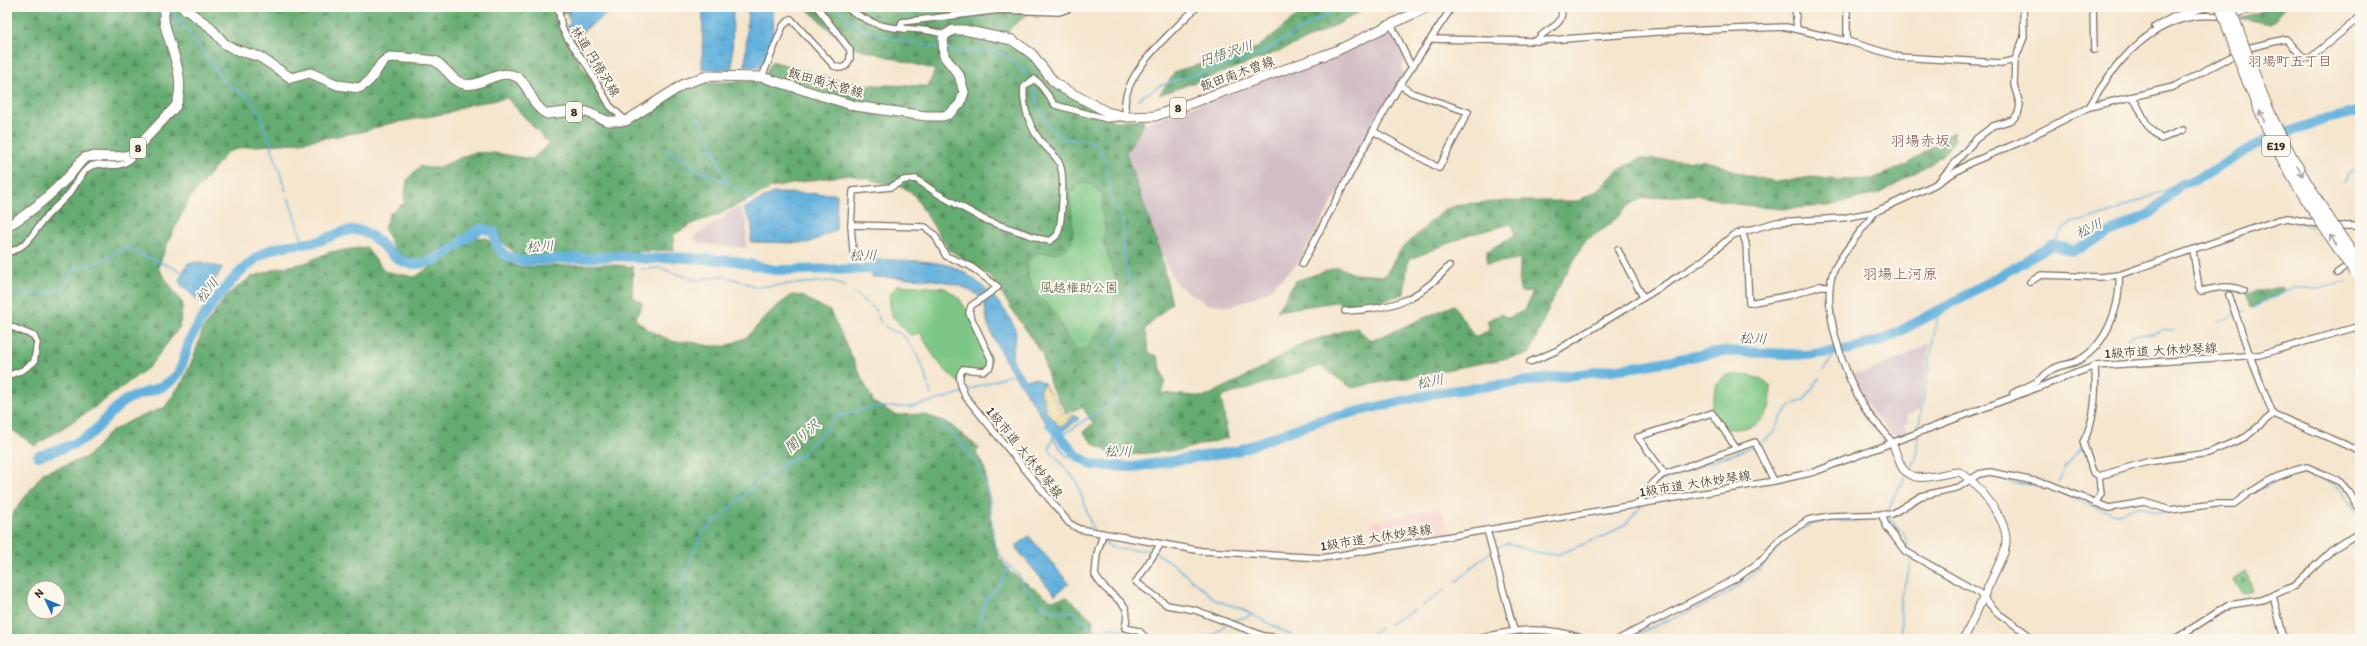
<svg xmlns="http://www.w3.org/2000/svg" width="2367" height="646" viewBox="0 0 2367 646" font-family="Itim,'Klee One',sans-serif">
<defs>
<pattern id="forest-firs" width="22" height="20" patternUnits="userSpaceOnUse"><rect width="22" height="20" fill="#65ac72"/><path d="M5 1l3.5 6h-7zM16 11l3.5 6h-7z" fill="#548c5d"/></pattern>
<pattern id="sand-dots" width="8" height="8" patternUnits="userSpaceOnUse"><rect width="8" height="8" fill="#eeda9e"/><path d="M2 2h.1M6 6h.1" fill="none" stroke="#cdbb88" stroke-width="1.8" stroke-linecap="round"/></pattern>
<pattern id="cemetery-stones" width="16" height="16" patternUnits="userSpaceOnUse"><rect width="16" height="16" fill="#7cc785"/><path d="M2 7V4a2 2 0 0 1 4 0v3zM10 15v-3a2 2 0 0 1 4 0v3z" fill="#67a26c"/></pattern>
<pattern id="water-ripples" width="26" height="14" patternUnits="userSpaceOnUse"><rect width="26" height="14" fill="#64b2de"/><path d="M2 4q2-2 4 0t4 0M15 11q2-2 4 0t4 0" fill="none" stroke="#5491b3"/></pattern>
</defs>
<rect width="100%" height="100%" fill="#fbf7ec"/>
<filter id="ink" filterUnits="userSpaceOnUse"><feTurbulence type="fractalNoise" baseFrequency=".025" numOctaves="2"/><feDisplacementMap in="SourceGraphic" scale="8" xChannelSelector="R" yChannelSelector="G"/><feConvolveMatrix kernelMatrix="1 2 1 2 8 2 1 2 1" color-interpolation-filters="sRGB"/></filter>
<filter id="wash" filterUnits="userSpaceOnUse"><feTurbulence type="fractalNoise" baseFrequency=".012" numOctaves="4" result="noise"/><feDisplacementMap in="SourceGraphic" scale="16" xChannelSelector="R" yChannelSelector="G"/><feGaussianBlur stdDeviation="0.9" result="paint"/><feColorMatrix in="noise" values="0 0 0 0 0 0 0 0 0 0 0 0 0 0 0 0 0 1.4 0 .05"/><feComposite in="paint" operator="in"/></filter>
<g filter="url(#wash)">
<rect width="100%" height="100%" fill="#f5e6ce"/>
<polygon fill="#f7d0ce" points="1440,507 1451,533 1374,545 1371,523"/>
<g fill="#d2bec4">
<polygon points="1391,29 1405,56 1402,70 1404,74 1298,263 1267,292 1232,306 1207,304 1177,285 1160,252 1126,153 1144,124 1283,73"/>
<polygon points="734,208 740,208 747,223 746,248 698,243 694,237 724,217"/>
<polygon points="1930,343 1920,410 1905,416 1908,422 1904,424 1907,433 1898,436 1894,433 1892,434 1873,414 1856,386 1852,373 1865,372 1907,355"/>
</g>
<g fill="url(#forest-firs)" stroke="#506b48" fill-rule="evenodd">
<path d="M7,7H568L569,13L555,15C557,35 609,104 623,124L684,88L701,83L763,80L772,61L843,82L875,85L928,86L935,70L846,45L805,7H953L969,8L977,14L1033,10L1010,28L1004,43L1021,51L1034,62L1051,85L1114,121L1143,119L1144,124L1126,153L1160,252L1172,303L1145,329L1149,353L1157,356L1165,381L1161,393L1205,397L1253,373L1301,344L1356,327L1371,341L1454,305L1474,337L1490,330L1487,321L1501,314L1508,318L1525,310L1533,291L1521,292L1519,287L1520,259L1487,264V251L1515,235L1512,224L1472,234L1408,260L1404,294L1360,307L1335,302L1277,311L1295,281L1338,267L1354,274L1385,276L1399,252L1443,210L1462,204L1508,201H1578L1598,190L1616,172L1639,159L1709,161L1746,175L1777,182L1812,177L1838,180L1872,179L1908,164L1953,132L1955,140L1948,150L1932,163L1880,193L1829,206L1781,209L1736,204L1696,195L1642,198L1630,205L1607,227L1586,240L1556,291L1529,354L1352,388L1320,366L1221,397L1228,438L1180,450L1115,456L1094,444L1083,432L1093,423L1082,407L1066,413L1051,387L1042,354L990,276L948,249L914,195L903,187L850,175L818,179L771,188L716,216L696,222L673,235L674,250L519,257L501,241L498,231L481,222L453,243L418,261L396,253L384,228L390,213L404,203L407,180L420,166C438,173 453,159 470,154C488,149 513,157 532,159L549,144L507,98L468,105L448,113L388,124L361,132L294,143L246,147L227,152L188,201L168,242L158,268L183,304L179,328L149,367L98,405L35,446L7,426Z"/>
<path d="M1308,7H1368C1303,47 1231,69 1159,95L1176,71L1257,48Z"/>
<polygon points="2272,7 2286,7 2271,24 2239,18"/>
<path d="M475,237L487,238L504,260L519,267L606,264L633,267L632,296L643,303L635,319L647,329L674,342L688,341L710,346H726L747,337L773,309L792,295L802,296L830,311L874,403L897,415L922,414L947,422L979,448L976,453L985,469L992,539L999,558L1010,572L1051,600L1067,597L1093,620L1092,639H7V521L43,473L87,457L110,432L132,420L165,407L184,379L194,356L203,329L227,295L251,277L279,268L305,263L330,252L366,247L384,271L415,277ZM34,588H58V612H34Z"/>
<polygon points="2282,287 2285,290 2251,308 2246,294"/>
</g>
<path fill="url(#sand-dots)" stroke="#94825e" d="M1044,383C1049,394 1059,402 1061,413L1075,415L1063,426H1059L1045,410L1044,400L1039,391Z"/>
<polygon fill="url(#cemetery-stones)" stroke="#5c7852" points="2246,572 2253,590 2243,593 2234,580"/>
<g fill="#7cc785" stroke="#5c7852">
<path d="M1079,183L1091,184L1102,195V211L1105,229L1103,241L1118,286L1110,315L1089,346L1081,351C1064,342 1065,330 1057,316C1049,304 1035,296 1030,282C1027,276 1028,268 1028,261L1038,253C1087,258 1071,224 1069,190L1074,192Z"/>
<path d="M898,285L945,288L958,297L969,313L991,359L988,369L963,370L961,384C940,368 932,355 920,332L911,336L891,315L889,296Z"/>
<path d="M1725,375C1740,375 1760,374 1771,386C1771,392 1771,399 1770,405C1766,425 1742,432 1725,428L1711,409L1717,383Z"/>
</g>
<g fill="url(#water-ripples)" stroke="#506e7e">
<polygon points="568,7 616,7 575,37 567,26 571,23 567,16 569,13"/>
<polygon points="703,7 733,7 732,70 702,69"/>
<polygon points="748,7 773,7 774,37 761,67 745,66"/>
<polygon points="773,193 837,194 836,230 808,243 751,242 752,223 743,209"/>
<path d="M871,259C896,261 923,259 947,265C970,270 1009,307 1015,330C1018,338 1012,346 1012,354C1011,363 1022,373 1026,380L1035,378L1044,383L1039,391L1044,400L1045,410L1059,426H1063L1075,415L1079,419L1057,435C1045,424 1039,411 1030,398C1014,375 999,353 989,327C984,315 988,302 976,294C947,275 905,279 872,277Z"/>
<polygon points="201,262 223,268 200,302 181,285 179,280 188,263"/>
<polygon points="1029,536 1069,583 1055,595 1015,547"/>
</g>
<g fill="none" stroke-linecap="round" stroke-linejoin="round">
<g stroke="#64b2de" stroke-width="1.5">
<path d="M839,7C857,38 907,41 940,48"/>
<polyline points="171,10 176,18"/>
<polyline points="180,22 198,43 218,74 227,85 243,93 255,105 261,116 286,191"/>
<polyline points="172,24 183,18"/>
<polyline points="947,50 966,53 989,50 1009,57 1028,76"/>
<polyline points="1033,88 1040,111 1049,126 1058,135 1066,139 1092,141 1098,145 1105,160 1112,203 1123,222 1123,248 1131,298 1128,317 1116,337 1115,349 1123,380 1123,387 1117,399 1061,436"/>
<polyline points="1138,99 1161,85 1257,55 1339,7"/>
<polyline points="697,116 706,131 727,182"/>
<polyline points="667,150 700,171 728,183 752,200"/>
<polyline points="2343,182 2350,171 2360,168"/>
<polyline points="288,197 303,242"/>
<polyline points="2278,217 2289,216"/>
<polyline points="2294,222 2312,227"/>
<polyline points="2054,245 2062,230 2071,223 2099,217 2181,184"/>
<polyline points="642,269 660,268 695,280 721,276 745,282 754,287 832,281 846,287"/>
<polyline points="2119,272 2124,270"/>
<polyline points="210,285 227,288"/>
<polyline points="853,292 875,309 881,323"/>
<polyline points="7,295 45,294 63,289 75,268 94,264 126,248 185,273"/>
<polyline points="2253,308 2284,291 2294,288 2320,288 2346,282"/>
<polyline points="2241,313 2245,311"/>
<polyline points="2218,322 2234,315"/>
<path d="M885,326C890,331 897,331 902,335C914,345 925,370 928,385"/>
<polyline points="2105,360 2133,335 2152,334 2163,329 2174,331"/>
<polyline points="1824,370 1836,351"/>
<polyline points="929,388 931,395"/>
<polyline points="938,420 956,437 977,465 989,493 994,542 1003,560 1019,575 1027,591 1043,606 1054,611 1072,611 1091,630 1113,628 1125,630"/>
<polyline points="1918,431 1938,311"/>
<polyline points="1055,433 1049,449 1077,482 1093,530"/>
<polyline points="1052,437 1066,456 1077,456"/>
<polyline points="1759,445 1773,433 1784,413 1792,405 1805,399 1819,378"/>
<polyline points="1910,472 1916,459 1918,435"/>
<polyline points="1980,479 1993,476 2015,483 2044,486"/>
<path d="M2325,479C2350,490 2344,502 2360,515"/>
<polyline points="1659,481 1755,446"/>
<polyline points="2059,482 2065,465 2082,447"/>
<polyline points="2057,490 2084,503 2115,514 2137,506 2160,513 2180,511"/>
<path d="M2258,490C2276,481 2297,467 2316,475"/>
<polyline points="2188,510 2198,509"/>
<polyline points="1888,512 1895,493 1907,476"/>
<polyline points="1893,516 1906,512 1922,499 1939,495"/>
<polyline points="1889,517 1904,534 1910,553"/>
<polyline points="1796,532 1812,524 1830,520 1851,521 1881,517"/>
<path d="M1102,540C1116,556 1135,546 1153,552"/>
<polyline points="1494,549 1507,543 1542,554 1559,554 1611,533 1627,523 1641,506"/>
<polyline points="1156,553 1173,564 1217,601 1240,608 1298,639"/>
<polyline points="1456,582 1491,551"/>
<polyline points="1422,606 1446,589"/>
<polyline points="1231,621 1253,615"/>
<polyline points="1389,624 1414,610"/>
<polyline points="1524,633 1560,635"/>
<polyline points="681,639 683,583 688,564 704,531 768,474 802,454 838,416 872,407 911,407 949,397 1013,374"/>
<polyline points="976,639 985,602 1000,584 1009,567"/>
<polyline points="1208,639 1226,624"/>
<polyline points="1365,639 1380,628"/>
<polyline points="1495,639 1512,634"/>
<path d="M1626,639C1667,618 1720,605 1754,574C1766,564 1774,551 1784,539"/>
<polyline points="1901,639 1901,596 1911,564 1911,556"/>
</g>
<g stroke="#64b2de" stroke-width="10">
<polyline points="1050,424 1077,456 1093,465 1133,467 1237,451 1317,421 1436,393 1641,366 1723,351 1807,355 1850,349 1885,339 1938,311 2048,248 2054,245 2073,251 2151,213 2181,184 2196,180 2263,141 2323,120 2360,111"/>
<path d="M38,456C57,450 78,445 93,432C104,422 114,408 126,400C144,390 163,392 177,375C185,364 185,348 192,336C206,309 240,265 268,251C283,244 299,245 315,242C330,239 348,225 364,232C384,240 391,263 414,264C440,265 461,239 482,228L494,232L496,243L503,254L520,261L622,256L649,259L673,257L735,261L774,270L885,269"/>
</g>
</g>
</g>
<g filter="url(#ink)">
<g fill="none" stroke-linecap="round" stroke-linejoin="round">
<g stroke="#7c6c5c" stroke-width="8">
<g id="minor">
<polyline points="558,7 562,28 568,39 588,67 610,106 626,121"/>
<path d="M845,7C857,15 870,23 884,26C905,31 925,27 945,35"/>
<polyline points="1795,7 1797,29"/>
<polyline points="1847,7 1847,41"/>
<polyline points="2093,7 2094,50"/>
<polyline points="1391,24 1410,64 1413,66"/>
<polyline points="2155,27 2175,16 2208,7"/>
<polyline points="904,29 901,25 902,22 1000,10 1059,12 1074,7"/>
<polyline points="1431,39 1537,41 1657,32 1786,27 1847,41 1900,57 2001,63 2015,60"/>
<path d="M1537,41C1544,27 1566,28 1561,7"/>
<polyline points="762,77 783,26 791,19 834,66 841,68 846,66 850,59 850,50 817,7"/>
<polyline points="2133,97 2148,126 2161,139 2183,130"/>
<path d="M2089,107C2112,67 2144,26 2191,17C2200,15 2209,16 2219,16C2233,15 2247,11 2261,7"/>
<polyline points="1373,131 1439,168 1468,112 1412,93 1400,85"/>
<polyline points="1940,180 1976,139 1993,126 2012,120 2018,114 2020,105 2014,85 2015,60 2024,37 2023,7"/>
<path d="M1875,212C1863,229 1842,253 1834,270C1819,306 1845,375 1864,407C1871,420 1885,429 1892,443"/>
<path d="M851,225L925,227L934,234L946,256L970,266L998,287L971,306L969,313L991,359L990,367L984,371L963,369C956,376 962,388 965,396L1069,523L1079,529L1202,551L1323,558L1774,481L1814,472L2095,366L2259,355L2360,326"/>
<polyline points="2334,226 2360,226"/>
<polyline points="1742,231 1746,244 1749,303 1791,295 1820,286 1830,286"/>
<polyline points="1618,250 1643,297"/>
<path d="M853,251L851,225L853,191L891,187L904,180L916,179L938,194L985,220L1041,239L1050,241C1052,239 1055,238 1057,235C1062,225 1065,176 1060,165C1057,156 1051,153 1045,146C1031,132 1022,107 1024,87L1034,79L1039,83L1055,105L1107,119L1127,117C1113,80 1174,30 1197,7"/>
<path d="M2193,251L2199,288L2201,291C2218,288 2228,284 2244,291"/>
<path d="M7,253C31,245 31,234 46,217C54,207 65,200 72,190C77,183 81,173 88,168C100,158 114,173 131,159V154"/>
<polyline points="1302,264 1373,131 1400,85 1452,7"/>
<polyline points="2337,273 2350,264"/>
<polyline points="2030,282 2041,275 2100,277 2119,275 2278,220 2288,218 2323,225"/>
<polyline points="2229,295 2250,356 2273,414"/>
<path d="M1345,311C1391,309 1418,301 1449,266"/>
<polyline points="7,325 34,336 37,343 34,362 23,370 7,376"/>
<polyline points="1530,362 1556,351 1682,274 1702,261 1733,235 1777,222 1843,218 1875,212 1934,185 1970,163 2018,143 2089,107 2173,87 2248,48 2286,39 2304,58 2310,58 2360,17"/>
<path d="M2095,366C2096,391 2096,419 2083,442L2093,472L2099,476L2147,462L2208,453L2246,437L2273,414"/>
<path d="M2013,393C2021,389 2029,386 2036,382C2042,378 2047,372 2053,369C2061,364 2071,365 2079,360C2107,345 2121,305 2119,275"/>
<polyline points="2273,414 2360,451"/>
<polyline points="1665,474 1638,437 1712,413 1736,448"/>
<polyline points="2095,503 2101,494 2099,476"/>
<polyline points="1638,504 1652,484 1662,475 1755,442 1774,481"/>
<polyline points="1881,514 1887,527 1905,551 1978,592 1999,614 2026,633 2030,639"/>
<polyline points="1487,530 1514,630"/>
<path d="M1103,534L1097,554L1095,575C1098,580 1102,586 1107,590C1122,604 1131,604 1125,628L1139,631L1147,639"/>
<polyline points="1160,545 1136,582 1167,605 1195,610 1264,636 1289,639"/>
<polyline points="2273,596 2284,639"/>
<path d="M1478,639C1517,628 1547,626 1585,639"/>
<path d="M1619,639L1737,578L1762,560L1780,539L1808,520L1830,516L1892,514L1921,496L1959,487L1979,474L1990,472L2049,484L2109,508L2144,502L2170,510L2215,504H2234C2255,487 2280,473 2307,467L2340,482L2349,492L2360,510"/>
<polyline points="2175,639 2229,605 2262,600 2294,586 2332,550 2360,532"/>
</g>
</g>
<g stroke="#7c6c5c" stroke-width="9">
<path id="tertiary" d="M1892,443C1896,451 1898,461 1903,469C1916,486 1942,472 1959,472C1975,479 2001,514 2005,531C2007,538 2006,546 2004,553L1964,639"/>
</g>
<g stroke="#7c6c5c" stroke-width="11">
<g id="primary">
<path d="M182,7L209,26L225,44L234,49L260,57L291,78L310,73L338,85L359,88C377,80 376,62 390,57C396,57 433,60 435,61C446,67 452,82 464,84C482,88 498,67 517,77C531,86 530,105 547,114L576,111L587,112L607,121H626L684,84L707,76L762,77L855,106L926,116H943L949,114L960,104L964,92L959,75L944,56L943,39L945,35L953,30H964L1012,40L1032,54L1053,81L1062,88L1107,112L1127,117L1155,116L1336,51L1427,7"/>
<path d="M7,226C28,215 48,197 65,180C72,174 77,165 83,159C92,152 115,161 131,154L176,106C191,69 155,26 166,7"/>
</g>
</g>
<use href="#minor" stroke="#fff" stroke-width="5.5"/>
<use href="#tertiary" stroke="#fff" stroke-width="7"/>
<use href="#primary" stroke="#fff" stroke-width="9"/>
<g stroke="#7c6c5c" stroke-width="12" stroke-linecap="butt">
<g id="motorway-bridge">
<path d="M2221,7C2238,59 2257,111 2283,160C2304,199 2330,236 2355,273"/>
<path d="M2230,7C2243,44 2256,82 2272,118C2296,170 2328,218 2360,265"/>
</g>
</g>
<use href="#motorway-bridge" stroke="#fff" stroke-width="10"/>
</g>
<defs><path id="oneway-shaft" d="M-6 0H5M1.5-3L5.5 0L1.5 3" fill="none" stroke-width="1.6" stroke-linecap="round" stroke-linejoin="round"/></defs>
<g stroke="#a79f9a">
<use href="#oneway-shaft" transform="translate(2262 116) rotate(-113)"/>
<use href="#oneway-shaft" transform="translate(2300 171) rotate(59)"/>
<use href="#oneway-shaft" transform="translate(2333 240) rotate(-124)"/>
</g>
</g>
<g text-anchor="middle" stroke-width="4" stroke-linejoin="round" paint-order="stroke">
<g fill="#fbf7ec" stroke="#75685c" stroke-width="1">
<rect x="1170" y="98" width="16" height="20" rx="3"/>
<rect x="566" y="102" width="16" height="20" rx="3"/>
<rect x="2262" y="136" width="28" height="20" rx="3"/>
<rect x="130" y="138" width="16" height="20" rx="3"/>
</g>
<g font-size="12" font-weight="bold" fill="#3b2a1e">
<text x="1178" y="112">8</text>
<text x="574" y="116">8</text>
<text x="2276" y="150">E19</text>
<text x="138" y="152">8</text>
</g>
<g font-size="13" fill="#3b2a1e" stroke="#fbf7ec">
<text transform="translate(596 61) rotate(58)" y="5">林道 円悟沢線</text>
<text transform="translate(1237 73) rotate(-20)" y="5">飯田南木曽線</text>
<text transform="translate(826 82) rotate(16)" y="5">飯田南木曽線</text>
<text transform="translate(2161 350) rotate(-3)" y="5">1級市道 大休妙琴線</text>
<text transform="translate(1025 452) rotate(51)" y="5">1級市道 大休妙琴線</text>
<text transform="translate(1695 483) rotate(-9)" y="5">1級市道 大休妙琴線</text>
<text transform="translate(1376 537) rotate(-9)" y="5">1級市道 大休妙琴線</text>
</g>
<g font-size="13" fill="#4e593d" stroke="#fbf7ec">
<text x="1079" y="292">風越権助公園</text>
</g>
<g font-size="14" font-style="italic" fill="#495a61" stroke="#fbf7ec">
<text transform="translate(1226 53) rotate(-18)" y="5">円悟沢川</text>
<text transform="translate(2089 228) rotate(-25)" y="5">松川</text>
<text transform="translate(540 246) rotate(-3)" y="5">松川</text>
<text x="863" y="260">松川</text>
<text transform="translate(207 290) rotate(-50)" y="5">松川</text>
<text transform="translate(1753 338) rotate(3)" y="5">松川</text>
<text transform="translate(1430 381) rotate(-11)" y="5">松川</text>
<text transform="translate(802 436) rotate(-42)" y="5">闇り沢</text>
<text transform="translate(1118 451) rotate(1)" y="5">松川</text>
</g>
<g font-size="14" fill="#7e5557" stroke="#fbf7ec">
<text x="2290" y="66">羽場町五丁目</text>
</g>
<g font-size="15" fill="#7e5557" stroke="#fbf7ec">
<text x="1920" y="146">羽場赤坂</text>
<text x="1900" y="279">羽場上河原</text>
</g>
</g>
<rect width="2367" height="646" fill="none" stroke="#fbf7ec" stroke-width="24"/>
<g transform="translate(46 600) rotate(314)"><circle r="19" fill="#fbf7ec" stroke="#aea59a"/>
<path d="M0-3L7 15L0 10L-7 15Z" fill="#1f6fb2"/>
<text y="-6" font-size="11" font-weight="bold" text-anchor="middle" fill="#3b2a1e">N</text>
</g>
</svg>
